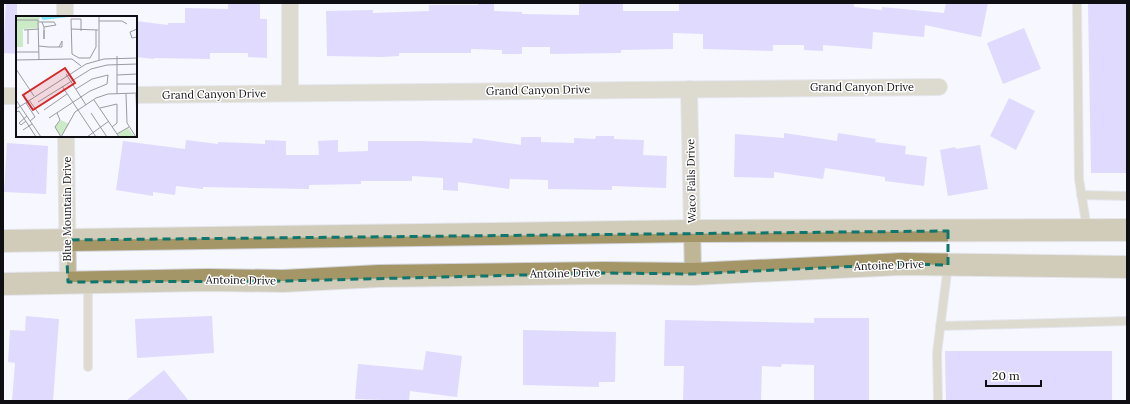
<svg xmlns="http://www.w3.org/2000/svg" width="1130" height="404" viewBox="0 0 1130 404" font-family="Lora,serif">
<rect width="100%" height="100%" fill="#f6f7ff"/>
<g fill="#c4b5fc">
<polygon points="6,3 17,3 17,54 3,53"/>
<polygon points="228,3 260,3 260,19 267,19 267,58 248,57 248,53 210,53 210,59 154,58 154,59 136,57 136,21 168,25 168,23 185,23 185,8 228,9"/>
<polygon points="478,3 494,3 494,11 522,12 522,14 579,15 579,3 623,3 623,11 679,11 679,3 854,3 854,7 882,10 882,7 944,13 946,3 988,3 981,37 925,25 924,37 873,32 872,49 823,45 823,51 804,50 804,45 773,45 773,51 703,49 703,34 673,33 673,49 621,50 621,53 550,54 550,47 522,47 522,54 502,54 502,50 471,49 471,53 399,53 399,56 382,57 327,56 326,11 373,10 373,13 429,11 429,5 478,5"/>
<polygon points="1088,3 1127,3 1127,173 1091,173"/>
<polygon points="1024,28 1041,69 1003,84 987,43"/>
<polygon points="1009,98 1035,111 1016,150 990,136"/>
<polygon points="784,133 837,141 838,133 876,139 875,142 906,146 905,154 927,157 924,186 885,181 885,177 825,168 823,179 774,172 774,178 734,177 735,134 784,138"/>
<polygon points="596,136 614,136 614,139 644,140 643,155 667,156 666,188 612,186 612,190 548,189 548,180 510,179 509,189 458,182 458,191 443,190 443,178 412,176 412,181 361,181 361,184 309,185 309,189 203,187 203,189 176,186 175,195 153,192 153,196 116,190 123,141 185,149 186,140 218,144 218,142 265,144 265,140 286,141 286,155 319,155 318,141 338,140 338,152 368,151 368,141 420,141 472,143 473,138 521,145 521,137 541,137 541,142 574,143 574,138 595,139"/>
<polygon points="7,143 48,146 46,194 4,192"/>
<polygon points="980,145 988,189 948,196 940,150 955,147 956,149"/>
<polygon points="26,316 59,319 53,401 12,401 15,363 8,362 10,330 25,331"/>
<polygon points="212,316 214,353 137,358 135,319"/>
<polygon points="814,318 869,318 869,401 814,401 814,365 782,364 781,367 762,366 761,401 683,401 684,366 664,366 665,320 814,323"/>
<polygon points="523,330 616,332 615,382 599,382 599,387 523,385"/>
<polygon points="426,351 462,356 457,397 410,391 409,401 355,399 358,364 423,370"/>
<polygon points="945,351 1112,351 1112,401 946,401"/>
<polygon points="164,370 189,401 126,401"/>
</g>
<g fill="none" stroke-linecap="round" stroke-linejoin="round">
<g stroke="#d1d2d9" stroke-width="10">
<g id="lane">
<polyline points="1077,3 1079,179 1087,229"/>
<polyline points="1081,195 1127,196"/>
<polyline points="940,326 1127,321"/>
<polyline points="88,367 88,282"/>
<polyline points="938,401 937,353 948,265"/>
</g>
</g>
<g stroke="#d1d2d9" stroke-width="18">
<g id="street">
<polyline points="65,3 65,17"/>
<polyline points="290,3 290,93"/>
<polyline points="689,89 693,274"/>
<polyline points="136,95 939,87"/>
<polyline points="3,96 17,96"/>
<polyline points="66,136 68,282"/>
</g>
</g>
<g stroke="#d1d2d9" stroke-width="24">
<g id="secondary">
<polyline points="3,241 692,231 1127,230"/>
<polyline points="3,284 207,280 283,281 379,276 604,273 693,274 902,264 1127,267"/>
</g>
</g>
<use href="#lane" stroke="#bfb696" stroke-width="8"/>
<use href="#street" stroke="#bfb696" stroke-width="16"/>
<use href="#secondary" stroke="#a49666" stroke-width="22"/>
</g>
<path d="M0 0H1130V404H0ZM948,231V265L902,264L693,274L604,273L283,281L68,282L66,240Z" fill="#f6f7ff" fill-opacity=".55" fill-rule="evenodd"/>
<path fill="none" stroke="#0f766e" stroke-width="3" stroke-dasharray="8 5" stroke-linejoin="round" d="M948,231V265L902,264L693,274L604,273L283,281L68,282L66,240Z"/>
<g text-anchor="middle" stroke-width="3" stroke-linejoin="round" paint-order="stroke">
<g font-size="11" fill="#0f0f13" stroke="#fff">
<text x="862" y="91">Grand Canyon Drive</text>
<text transform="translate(538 90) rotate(-1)" y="4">Grand Canyon Drive</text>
<text transform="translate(214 94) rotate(-1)" y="4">Grand Canyon Drive</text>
<text transform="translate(691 181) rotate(-91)" y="4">Waco Falls Drive</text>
<text transform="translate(67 209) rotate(-90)" y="4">Blue Mountain Drive</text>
<text transform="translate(889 265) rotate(-2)" y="4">Antoine Drive</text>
<text transform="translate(565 273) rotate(-1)" y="4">Antoine Drive</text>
<text transform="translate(241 280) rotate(1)" y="4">Antoine Drive</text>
</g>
</g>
<g transform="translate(16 16)">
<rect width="121" height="121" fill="#f6f7ff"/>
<path d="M0,0H24L22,12L7,13V31H0ZM45,104L53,108L45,120L39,111ZM112,112L119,121H103L102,118Z" fill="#caebc5"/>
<path d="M24,0H52V1L27,4Z" fill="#82e8fd"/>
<path fill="none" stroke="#9a9aa1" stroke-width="1" d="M83,0V44M0,4H22L23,44M83,5H106L111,8M23,6H38L40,9L28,11L26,6M55,13L82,14M121,13L114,16L116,22L121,21M8,14L23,13M12,14V28M28,14V23V11M65,15V3H55L56,38L63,42H74L80,31V14M23,30L32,31H46V25L43,31M0,36H23M101,40V78M0,44L56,43L65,50M0,53L18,80M50,58L70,89M101,59L121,58M101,68H121M46,70L80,121M110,78L111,107L120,121M120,78L121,104M0,84L25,121M13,84L23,98M78,84L103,121M22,86L75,53L91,49L121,48M10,87L19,101L14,105M84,92L101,88V107L96,111M0,93L70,48L88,43L121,42M28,94L51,78M0,96L3,95L13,110L7,114M41,97L44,104L39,111L45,121M75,97L91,121M33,102L74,75L91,68L92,59L76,63L60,73M10,105L5,109L3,107L11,100M16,108L13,110L20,121M101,118L113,111M45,121L59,96L80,82L92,78L121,77M71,121L93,105"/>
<path fill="#d62828" fill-opacity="0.15" stroke="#d62828" stroke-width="2" d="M49,52L59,67L17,94L7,79Z"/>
<rect width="121" height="121" fill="none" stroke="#0f0f13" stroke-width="2"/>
</g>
<rect width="1130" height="404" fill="none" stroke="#0f0f13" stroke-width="8"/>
<path d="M986 380v6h55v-6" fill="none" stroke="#0f0f13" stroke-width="2"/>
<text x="992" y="380" font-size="12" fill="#0f0f13" stroke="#ffffff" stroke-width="3" paint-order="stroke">20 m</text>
</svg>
